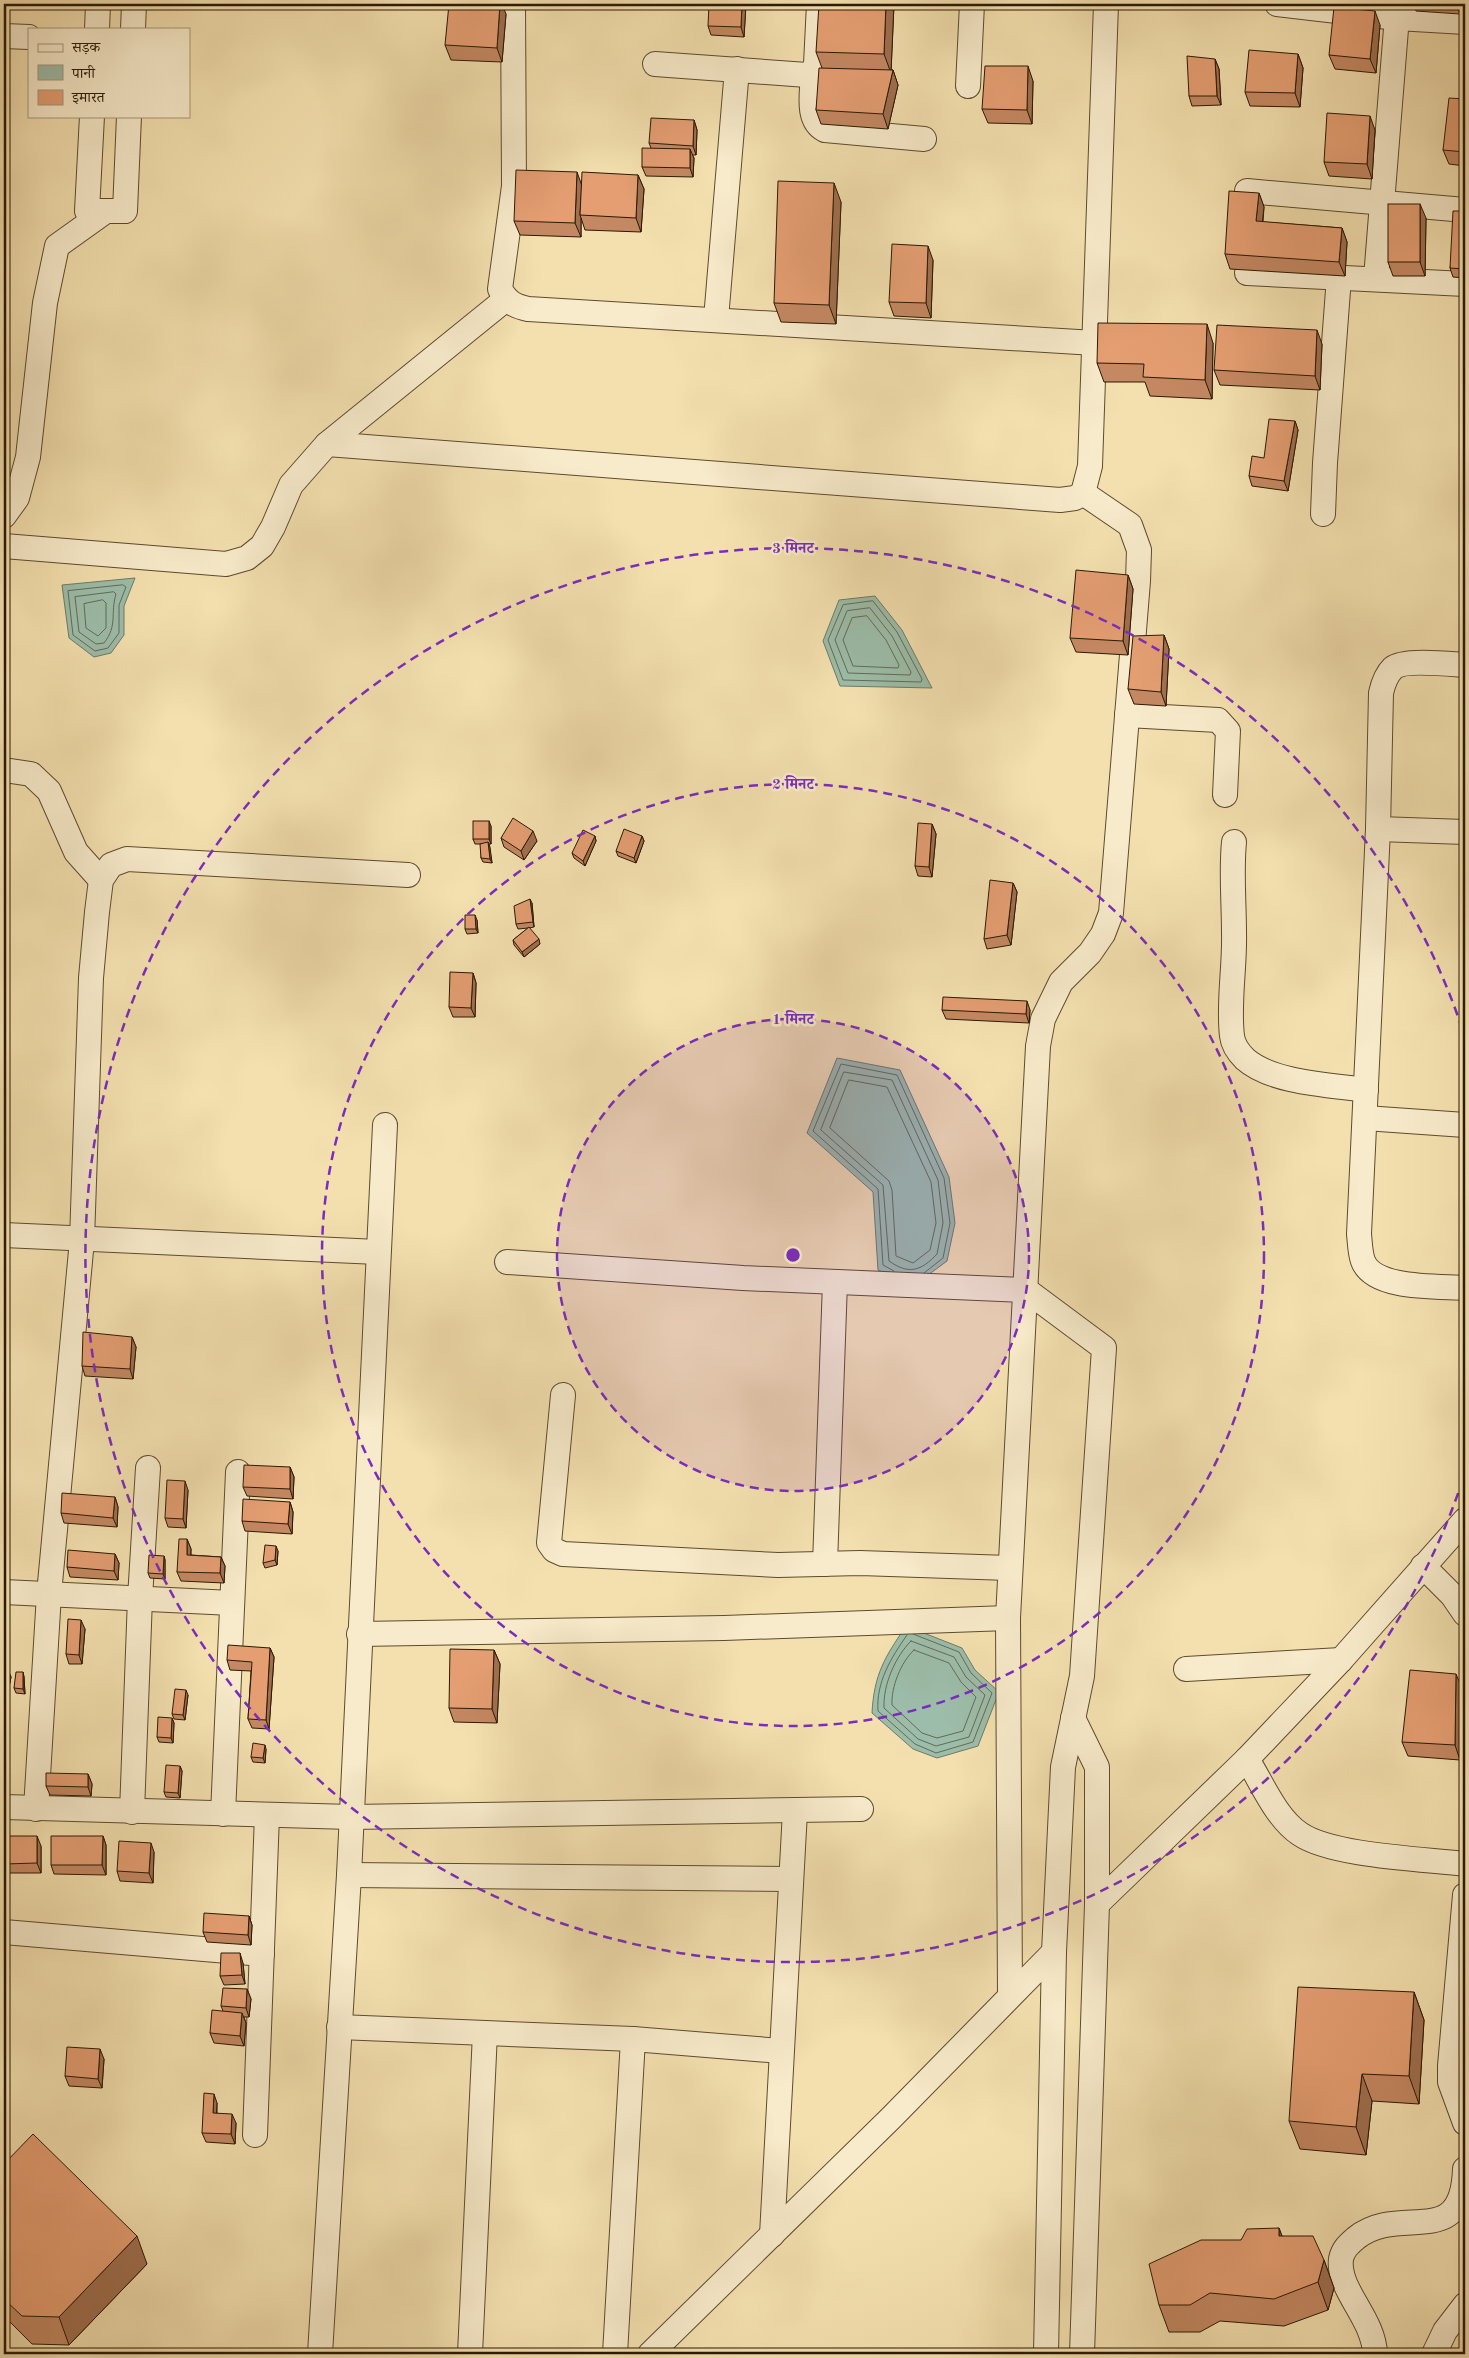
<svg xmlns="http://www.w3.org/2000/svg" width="1469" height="2358" viewBox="0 0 1469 2358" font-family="'Old Standard TT','Noto Serif Devanagari',serif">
<rect width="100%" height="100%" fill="#f4e0af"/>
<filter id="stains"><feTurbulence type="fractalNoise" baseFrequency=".004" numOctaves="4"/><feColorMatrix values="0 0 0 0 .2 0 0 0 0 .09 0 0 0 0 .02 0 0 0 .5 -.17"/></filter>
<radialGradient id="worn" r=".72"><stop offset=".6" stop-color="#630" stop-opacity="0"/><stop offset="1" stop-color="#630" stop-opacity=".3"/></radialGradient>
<g fill="#9cbdaa" stroke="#6e7b67">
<polygon points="135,578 124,606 124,635 111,653 94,657 69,638 62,585"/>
<polygon points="875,596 902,630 932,688 840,686 823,641 839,600"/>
<path d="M837,1058L900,1070L949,1177L955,1223L947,1261C913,1286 917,1287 878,1270L873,1192L807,1133Z"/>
<path d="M906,1626L962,1648L975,1670L999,1692L978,1746L937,1758L913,1749L872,1713C874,1674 885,1657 906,1626Z"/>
</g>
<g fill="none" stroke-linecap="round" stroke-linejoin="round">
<g stroke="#636b56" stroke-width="1">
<polygon points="123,585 126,587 119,605 119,633 108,648 95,651 73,635 68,591"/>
<path d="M114,592L116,594C110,614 118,625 104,643L96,644L79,632L75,597Z"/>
<polygon points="103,600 106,603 106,628 98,636 86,628 84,604"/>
<polygon points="873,601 897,632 922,679 921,682 843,680 828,640 843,605"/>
<polygon points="870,608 892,636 911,672 910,675 848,673 835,640 847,611"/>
<polygon points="867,616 886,640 899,665 898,668 853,666 843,640 852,618"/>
<path d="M844,1072L892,1080L938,1180L943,1223L937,1254C921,1271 909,1275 889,1261L883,1185L821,1130Z"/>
<polygon points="849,1080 887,1087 931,1182 936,1223 930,1250 913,1263 896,1256 892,1190 889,1181 830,1128"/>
<polyline points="894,1271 883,1265 878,1189 813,1131 841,1064 897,1075 944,1178 950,1223 943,1258 924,1273"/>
<path d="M907,1635C891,1658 876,1682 878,1711L915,1744L936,1753L973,1742L992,1693L971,1673L959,1652L913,1634"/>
<path d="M911,1641L954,1657L966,1677L985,1695L969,1737L936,1746L918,1739L884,1708C883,1685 895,1657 911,1641Z"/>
<path d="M914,1650L949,1663L961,1682L976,1697L963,1731L937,1738L922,1733L892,1705C891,1687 901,1662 914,1650Z"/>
</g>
<g stroke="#5c4b2e" stroke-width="26">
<g id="minor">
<path d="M513,4L514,186L500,289C507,302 514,306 528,309L1095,343"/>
<polyline points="1277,4 1397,18 1465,22"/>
<polyline points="97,29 98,4"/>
<polyline points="133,29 134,4"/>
<polyline points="4,36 29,37"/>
<polyline points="655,64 807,75 813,71 816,64 819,4"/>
<path d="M813,71C813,90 805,120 825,130L924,139"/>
<polyline points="968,86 972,4"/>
<polyline points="92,116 87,211 125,211 129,116"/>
<polyline points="1247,191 1465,210"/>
<polyline points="1247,273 1465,284"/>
<polyline points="1376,278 1398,4"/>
<polyline points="716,319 737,69"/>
<polyline points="327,444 1060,500 1075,498 1083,493 1090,466 1106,4"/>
<polyline points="1323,514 1325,463 1339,277"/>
<polyline points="4,516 17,498 28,457 45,303 57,246 106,211"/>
<polyline points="4,546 226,564 247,558 262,546 273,527 291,485 327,444 506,299"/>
<path d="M1465,665C1450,664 1404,659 1393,668C1387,674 1383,684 1381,693L1378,829L1359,1234C1360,1243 1360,1253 1363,1261C1374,1290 1439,1286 1465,1288"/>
<polyline points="1127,715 1218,720 1228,731 1225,795"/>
<polyline points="4,770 31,774 49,791 76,852 101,880"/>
<polyline points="1378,829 1465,832"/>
<path d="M1234,842C1231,872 1234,902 1234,933C1235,967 1228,1003 1232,1036C1233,1045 1239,1053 1245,1059C1272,1083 1331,1085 1366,1090"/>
<polyline points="1365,1118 1465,1125"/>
<polyline points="4,1235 378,1252"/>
<polyline points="507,1262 743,1278 1026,1290 1104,1348 1082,1676 1063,1767 1054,1952 1046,2354"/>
<polyline points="563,1395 549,1543 554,1550 563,1554 778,1565 860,1563 1009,1568"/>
<polyline points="825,1564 835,1282"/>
<polyline points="1423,1566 1452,1595 1465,1614"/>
<polyline points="4,1592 232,1603"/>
<polyline points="359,1634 724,1628 1008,1618"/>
<polyline points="1186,1669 1341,1660"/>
<polyline points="1073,1718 1097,1767 1097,1904 1082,2354"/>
<path d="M1247,1759C1262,1783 1276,1818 1300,1834C1332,1856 1424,1859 1465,1864"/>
<polyline points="4,1807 351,1817 861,1809"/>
<polyline points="36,1809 49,1594 82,1240 91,978 97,912 101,880 111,865 127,859 408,875"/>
<polyline points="132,1812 140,1598 148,1468"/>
<polyline points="223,1814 238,1472"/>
<polyline points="349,1875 791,1879"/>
<polyline points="1465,1895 1450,2066 1450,2082 1465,2123"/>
<polyline points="1097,1904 1247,1759 1341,1660 1465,1520"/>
<polyline points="4,1932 262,1954"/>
<polyline points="1010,1995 1008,1618 1038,1046 1043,1019 1061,982 1090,953 1103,934 1111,913 1138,581 1139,550 1130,525 1083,493"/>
<polyline points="339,2027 633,2039 781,2051"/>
<polyline points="255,2135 267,1815"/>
<polyline points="772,2235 795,1811"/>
<polyline points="320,2354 349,1875 385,1125"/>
<polyline points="470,2354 485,2033"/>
<polyline points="615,2354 633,2039"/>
<polyline points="650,2354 891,2118 1054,1952"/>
<path d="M1375,2354C1374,2318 1337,2290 1341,2259C1343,2249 1349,2244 1356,2238C1401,2202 1462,2253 1465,2169"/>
<polyline points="1434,2354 1445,2331 1465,2305"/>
</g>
</g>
<use href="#minor" stroke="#f8ebcb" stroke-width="24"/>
</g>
<g fill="#c48862" stroke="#2a1903">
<polygon points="746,4 744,37 711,35 708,26"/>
<polygon points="894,4 891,70 893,70 898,85 888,129 821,124 816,110 822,68 816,52"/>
<polygon points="1414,4 1460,4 1460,14 1416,11"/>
<polygon points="506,14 502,62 451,60 445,45"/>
<polygon points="1380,25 1376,73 1335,69 1329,55"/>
<polygon points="1298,54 1303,68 1300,107 1250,106 1245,92"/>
<polygon points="1215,59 1219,69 1221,105 1192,106 1189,96"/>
<polygon points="1033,81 1032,124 988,123 982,109"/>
<polygon points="1465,99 1465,166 1449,164 1443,150"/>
<polygon points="694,120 697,130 696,155 692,155 694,158 693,177 646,176 642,167 651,148 649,143"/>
<polygon points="1375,130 1372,179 1329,176 1324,162"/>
<polygon points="638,175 644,189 641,232 585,230 581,218 581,237 520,235 514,221 582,185"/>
<polygon points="1259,193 1264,207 1263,222 1342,228 1347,242 1345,276 1230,269 1225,254"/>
<polygon points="841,202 836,324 781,322 774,303"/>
<polygon points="1465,211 1465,278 1453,277 1450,268"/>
<polygon points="1426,218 1425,276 1393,276 1388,262"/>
<polygon points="933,260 931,318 894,316 889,302"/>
<polygon points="1213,343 1212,399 1150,396 1145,382 1104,382 1097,363"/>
<polygon points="1322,344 1320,390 1220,385 1214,370"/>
<polygon points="1295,421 1298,430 1288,491 1252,486 1249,476"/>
<polygon points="1128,575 1133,589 1128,655 1076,652 1070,638"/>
<polygon points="1164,635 1169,649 1166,706 1134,704 1128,689"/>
<polygon points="932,824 936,834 932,877 918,876 915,866"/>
<polygon points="491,826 491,844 489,844 492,863 483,862 481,858 482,844 475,844 473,839"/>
<polygon points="595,836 596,841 585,866 574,858 572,853"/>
<polygon points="642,836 644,841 636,863 618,856 616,851"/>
<polygon points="501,838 537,841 524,860 504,847"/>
<polygon points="1013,883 1017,892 1011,945 987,949 984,939"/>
<polygon points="532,903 534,927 529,928 540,944 524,957 514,945 513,940 528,928 518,929 516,924"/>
<polygon points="477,920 478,933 467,934 465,929"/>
<polygon points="473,973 476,983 475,1017 453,1017 449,1007"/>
<polygon points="942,1010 1030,1010 1029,1023 946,1019"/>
<polygon points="132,1337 136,1347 133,1379 85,1376 82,1366"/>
<polygon points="290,1467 294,1477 293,1499 247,1496 243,1487"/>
<polygon points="188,1490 186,1528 168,1527 165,1518"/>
<polygon points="115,1497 118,1507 117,1527 64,1523 61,1513"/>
<polygon points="290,1502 293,1512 292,1534 245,1531 242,1521"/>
<polygon points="187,1539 191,1549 191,1555 221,1557 225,1566 224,1583 181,1581 177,1572"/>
<polygon points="278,1551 277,1565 265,1568 263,1563"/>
<polygon points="115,1554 119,1563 118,1580 70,1577 67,1567"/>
<polygon points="164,1556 165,1560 165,1579 150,1578 148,1573"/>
<polygon points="85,1629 82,1664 69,1664 66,1654"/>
<polygon points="270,1648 274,1657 269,1729 252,1728 248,1719 251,1671 230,1670 227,1660"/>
<polygon points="494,1650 500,1664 497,1723 454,1722 449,1708"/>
<polygon points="4,1667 7,1668 11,1677 8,1692 4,1692"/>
<polygon points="23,1672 24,1677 25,1694 16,1693 14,1688"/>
<polygon points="1462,1688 1460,1760 1408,1756 1402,1742"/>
<polygon points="188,1695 185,1720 174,1719 172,1714"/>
<polygon points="172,1718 174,1723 173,1743 159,1742 157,1737"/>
<polygon points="266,1749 265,1763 253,1762 251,1757"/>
<polygon points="180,1766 182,1771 180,1798 166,1797 164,1792"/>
<polygon points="88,1774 92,1784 91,1796 50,1795 46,1786"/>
<polygon points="4,1836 41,1846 41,1873 5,1873 4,1871"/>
<polygon points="103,1836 106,1845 106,1875 54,1874 51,1865"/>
<polygon points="154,1852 153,1883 120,1881 117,1871"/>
<polygon points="249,1916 252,1925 251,1945 207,1942 203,1932"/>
<polygon points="243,1963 245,1984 224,1985 220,1976"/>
<polygon points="247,1989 251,1999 249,2017 244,2017 246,2023 244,2046 214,2043 210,2033 223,2011 221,2006"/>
<polygon points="1414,1992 1424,2020 1419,2104 1372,2101 1366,2155 1300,2149 1289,2121"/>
<polygon points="104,2059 102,2088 69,2086 65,2076"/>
<polygon points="217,2103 217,2113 236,2123 235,2144 206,2142 202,2133"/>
<polygon points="4,2164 147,2264 69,2345 32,2344 4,2316"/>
<polygon points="1279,2228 1282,2236 1324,2260 1334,2288 1328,2310 1284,2326 1220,2321 1200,2332 1169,2332 1159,2305 1241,2240"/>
</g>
<g fill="#a06f50" stroke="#2a1903">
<polygon points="500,4 502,4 506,14 502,62 497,48"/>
<polygon points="742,4 746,4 744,37 741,27"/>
<polygon points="886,4 894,4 891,73 884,54"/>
<polygon points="1456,4 1460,4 1460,14"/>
<polygon points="1375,11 1380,25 1376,73 1370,59"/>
<polygon points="1298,54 1303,68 1300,107 1295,93"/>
<polygon points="1215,59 1219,69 1221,105 1217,96"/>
<polygon points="1028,66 1033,81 1032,124 1027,110"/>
<polygon points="893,70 898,85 888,129 883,114"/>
<polygon points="1370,116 1375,130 1372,179 1367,164"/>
<polygon points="694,120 697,130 696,155 693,146"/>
<polygon points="690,149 694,158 693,177 690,168"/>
<polygon points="577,172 582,186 580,215 581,218 581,237 575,223"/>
<polygon points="638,175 644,189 641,232 636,218"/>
<polygon points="834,183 841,202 836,324 829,305"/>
<polygon points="1259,193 1264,207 1261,235 1256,221"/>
<polygon points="1420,204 1426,218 1425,276 1420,262"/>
<polygon points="1342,228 1347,242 1345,276 1339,262"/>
<polygon points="928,246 933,260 931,318 926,303"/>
<polygon points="1207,324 1213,343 1212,399 1205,380"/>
<polygon points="1317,330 1322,344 1320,390 1315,376"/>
<polygon points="1295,421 1298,430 1288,491 1284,481"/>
<polygon points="1128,575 1133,589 1128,655 1123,641"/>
<polygon points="1164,635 1169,649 1166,706 1161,692"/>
<polygon points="489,821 491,826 491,844 489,839"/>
<polygon points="932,824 936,834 932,877 929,867"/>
<polygon points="533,831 537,841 524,860 521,851"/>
<polygon points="595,836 596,841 585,866 583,861"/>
<polygon points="642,836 644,841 636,863 634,858"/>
<polygon points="488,842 490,847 492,863 490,859"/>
<polygon points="1013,883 1017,892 1011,945 1007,935"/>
<polygon points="530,899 532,903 534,927 533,922"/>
<polygon points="475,915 477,920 478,933 476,929"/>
<polygon points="539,939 540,944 524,957 522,952"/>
<polygon points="473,973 476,983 475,1017 471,1008"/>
<polygon points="1027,1001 1030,1010 1029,1023 1026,1014"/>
<polygon points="132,1337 136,1347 133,1379 130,1369"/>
<polygon points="290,1467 294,1477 293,1499 290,1489"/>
<polygon points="185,1481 188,1490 186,1528 183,1519"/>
<polygon points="115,1497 118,1507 117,1527 113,1518"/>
<polygon points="290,1502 293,1512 292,1534 288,1524"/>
<polygon points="187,1539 191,1549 190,1565 187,1555"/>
<polygon points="276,1546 278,1551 277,1565 275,1560"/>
<polygon points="115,1554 119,1563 118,1580 114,1571"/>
<polygon points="164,1556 165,1560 165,1579 163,1574"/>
<polygon points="221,1557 225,1566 224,1583 220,1573"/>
<polygon points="81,1620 85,1629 82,1664 79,1655"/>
<polygon points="270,1648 274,1657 269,1729 266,1720"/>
<polygon points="494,1650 500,1664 497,1723 492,1709"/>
<polygon points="7,1668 11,1677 8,1692 5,1683"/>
<polygon points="23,1672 24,1677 25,1694 23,1689"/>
<polygon points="1456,1674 1462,1688 1460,1760 1455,1745"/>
<polygon points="186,1690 188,1695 185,1720 183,1715"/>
<polygon points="172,1718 174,1723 173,1743 171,1738"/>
<polygon points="265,1745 266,1749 265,1763 263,1758"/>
<polygon points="180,1766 182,1771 180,1798 178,1793"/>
<polygon points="88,1774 92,1784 91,1796 88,1787"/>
<polygon points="37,1836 41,1846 41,1873 37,1863"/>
<polygon points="103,1836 106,1845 106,1875 102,1865"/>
<polygon points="151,1843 154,1852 153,1883 149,1873"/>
<polygon points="249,1916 252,1925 251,1945 248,1935"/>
<polygon points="240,1953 243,1963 245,1984 242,1975"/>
<polygon points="247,1989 251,1999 249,2017 246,2008"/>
<polygon points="1414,1992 1424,2020 1419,2104 1409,2076"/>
<polygon points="242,2013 246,2023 244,2046 240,2036"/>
<polygon points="100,2049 104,2059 102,2088 98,2079"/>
<polygon points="1362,2074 1372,2101 1366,2155 1356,2127"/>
<polygon points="214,2094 217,2103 216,2122 213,2113"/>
<polygon points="232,2114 236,2123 235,2144 231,2134"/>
<polygon points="1279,2228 1289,2256 1279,2236"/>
<polygon points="137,2236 147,2264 69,2345 59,2317"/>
<polygon points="1324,2260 1334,2288 1328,2310 1318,2282"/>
</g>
<g fill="#e49e72" stroke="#2a1903">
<polygon points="449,4 500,4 497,48 445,45"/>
<polygon points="709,4 742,4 741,27 708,26"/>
<polygon points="819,4 886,4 884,54 816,52"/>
<polygon points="1334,7 1375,11 1370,59 1329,55"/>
<polygon points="1249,50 1298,54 1295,93 1245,92"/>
<polygon points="1187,56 1215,59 1217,96 1189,96"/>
<polygon points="985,66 1028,66 1027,110 982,109"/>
<polygon points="819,68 893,70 883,114 816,110"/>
<polygon points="1449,98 1465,99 1465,152 1443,150"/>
<polygon points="1327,113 1370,116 1367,164 1324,162"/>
<polygon points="651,118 694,120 693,146 649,143"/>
<polygon points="642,148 690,149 690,168 642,167"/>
<polygon points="516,170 577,172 575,223 514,221"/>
<polygon points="582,172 638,175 636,218 580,215"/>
<polygon points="778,181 834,183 829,305 774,303"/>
<polygon points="1229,191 1259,193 1256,221 1342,228 1339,262 1225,254"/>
<rect x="1388" y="204" width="32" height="58"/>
<polygon points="1453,211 1465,211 1465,269 1450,268"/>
<polygon points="892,244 928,246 926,303 889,302"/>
<polygon points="1098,323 1207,324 1205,380 1143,377 1144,364 1097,363"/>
<polygon points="1217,325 1317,330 1315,376 1214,370"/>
<polygon points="1269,419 1295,421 1284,481 1249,476 1252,456 1264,458"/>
<polygon points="1076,570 1128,575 1123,641 1070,638"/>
<polygon points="1164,635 1161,692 1128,689 1133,636"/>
<polygon points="513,818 533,831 521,851 501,838"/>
<rect x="473" y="821" width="16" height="18"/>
<polygon points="918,823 932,824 929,867 915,866"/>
<polygon points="624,829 642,836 634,858 616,851"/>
<polygon points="583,830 595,836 583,861 572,853"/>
<polygon points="488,842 490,859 481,858 480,844"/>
<polygon points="990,880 1013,883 1007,935 984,939"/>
<polygon points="530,899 533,922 516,924 514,906"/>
<polygon points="465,915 475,915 476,929 465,929"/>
<polygon points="529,927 539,939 522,952 513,940"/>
<polygon points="450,972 473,973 471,1008 449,1007"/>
<polygon points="943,997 1027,1001 1026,1014 942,1010"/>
<polygon points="83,1332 132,1337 130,1369 82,1366"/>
<polygon points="244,1465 290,1467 290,1489 243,1487"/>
<polygon points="167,1480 185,1481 183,1519 165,1518"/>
<polygon points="62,1493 115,1497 113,1518 61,1513"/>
<polygon points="243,1499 290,1502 288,1524 242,1521"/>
<polygon points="179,1539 187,1539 187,1555 221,1557 220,1573 177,1572"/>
<polygon points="265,1545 276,1546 275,1560 263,1563"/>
<polygon points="68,1550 115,1554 114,1571 67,1567"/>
<polygon points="149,1555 164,1556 163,1574 148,1573"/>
<polygon points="68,1619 81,1620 79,1655 66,1654"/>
<polygon points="228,1645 270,1648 266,1720 248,1719 252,1662 227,1660"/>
<polygon points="450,1649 494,1650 492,1709 449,1708"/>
<polygon points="4,1667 7,1668 5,1683 4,1683"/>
<polygon points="1410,1670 1456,1674 1455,1745 1402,1742"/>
<polygon points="16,1672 23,1672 23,1689 14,1688"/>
<polygon points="175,1689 186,1690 183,1715 172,1714"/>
<polygon points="158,1717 172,1718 171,1738 157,1737"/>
<polygon points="253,1743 265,1745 263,1758 251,1757"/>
<polygon points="166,1765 180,1766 178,1793 164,1792"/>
<polygon points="46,1773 88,1774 88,1787 46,1786"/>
<polygon points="4,1836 37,1836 37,1863 4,1864"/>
<polygon points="51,1836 103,1836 102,1865 51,1865"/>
<polygon points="119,1841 151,1843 149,1873 117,1871"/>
<polygon points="204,1913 249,1916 248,1935 203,1932"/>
<polygon points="221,1953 240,1953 242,1975 220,1976"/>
<polygon points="1298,1987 1414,1992 1409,2076 1362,2074 1356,2127 1289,2121"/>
<polygon points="223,1988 247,1989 246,2008 221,2006"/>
<polygon points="212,2010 242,2013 240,2036 210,2033"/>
<polygon points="67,2047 100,2049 98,2079 65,2076"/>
<polygon points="204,2093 214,2094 213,2113 232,2114 231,2134 202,2133"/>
<polygon points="33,2134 137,2236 59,2317 22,2316 4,2299 4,2164"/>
<polygon points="1279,2228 1279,2236 1313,2236 1324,2260 1318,2282 1274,2299 1210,2293 1190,2305 1159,2305 1149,2264 1201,2240 1241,2240 1247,2229"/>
</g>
<circle cx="793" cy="1255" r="236" fill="#7b2cbf" fill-opacity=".12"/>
<g fill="none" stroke="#7b2cbf" stroke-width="2.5" stroke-dasharray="9 6">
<circle cx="793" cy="1255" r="236"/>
<circle cx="793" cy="1255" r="471"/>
<path d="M1463 1479A707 707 0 1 1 1463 1031"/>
</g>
<circle cx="793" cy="1255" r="8" fill="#7b2cbf" stroke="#f8ebcb" stroke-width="2.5"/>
<g font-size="15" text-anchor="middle" font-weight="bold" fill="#7b2cbf" stroke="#f8ebcb" stroke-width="5" stroke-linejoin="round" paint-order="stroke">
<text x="793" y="553">3 मिनट</text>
<text x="793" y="789">2 मिनट</text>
<text x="793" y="1024">1 मिनट</text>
</g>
<rect width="1469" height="2358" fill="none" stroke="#f4e0af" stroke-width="20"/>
<rect x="5" y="5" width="1459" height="2348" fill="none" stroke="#2a1903" stroke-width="2.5"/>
<rect x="10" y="10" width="1449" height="2338" fill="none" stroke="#2a1903"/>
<rect x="28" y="28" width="162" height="90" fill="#f8ebcb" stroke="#a6977b"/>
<rect x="38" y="44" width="25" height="8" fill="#f8ebcb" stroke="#a6977b"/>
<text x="72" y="52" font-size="15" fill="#2a1903">सड़क</text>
<rect x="38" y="65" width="25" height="15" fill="#9cbdaa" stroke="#a6977b"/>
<text x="72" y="78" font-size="15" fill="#2a1903">पानी</text>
<rect x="38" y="90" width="25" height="15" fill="#e49e72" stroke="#a6977b"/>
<text x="72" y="102" font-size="15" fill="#2a1903">इमारत</text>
<rect width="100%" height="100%" filter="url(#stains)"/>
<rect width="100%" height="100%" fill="url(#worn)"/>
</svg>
